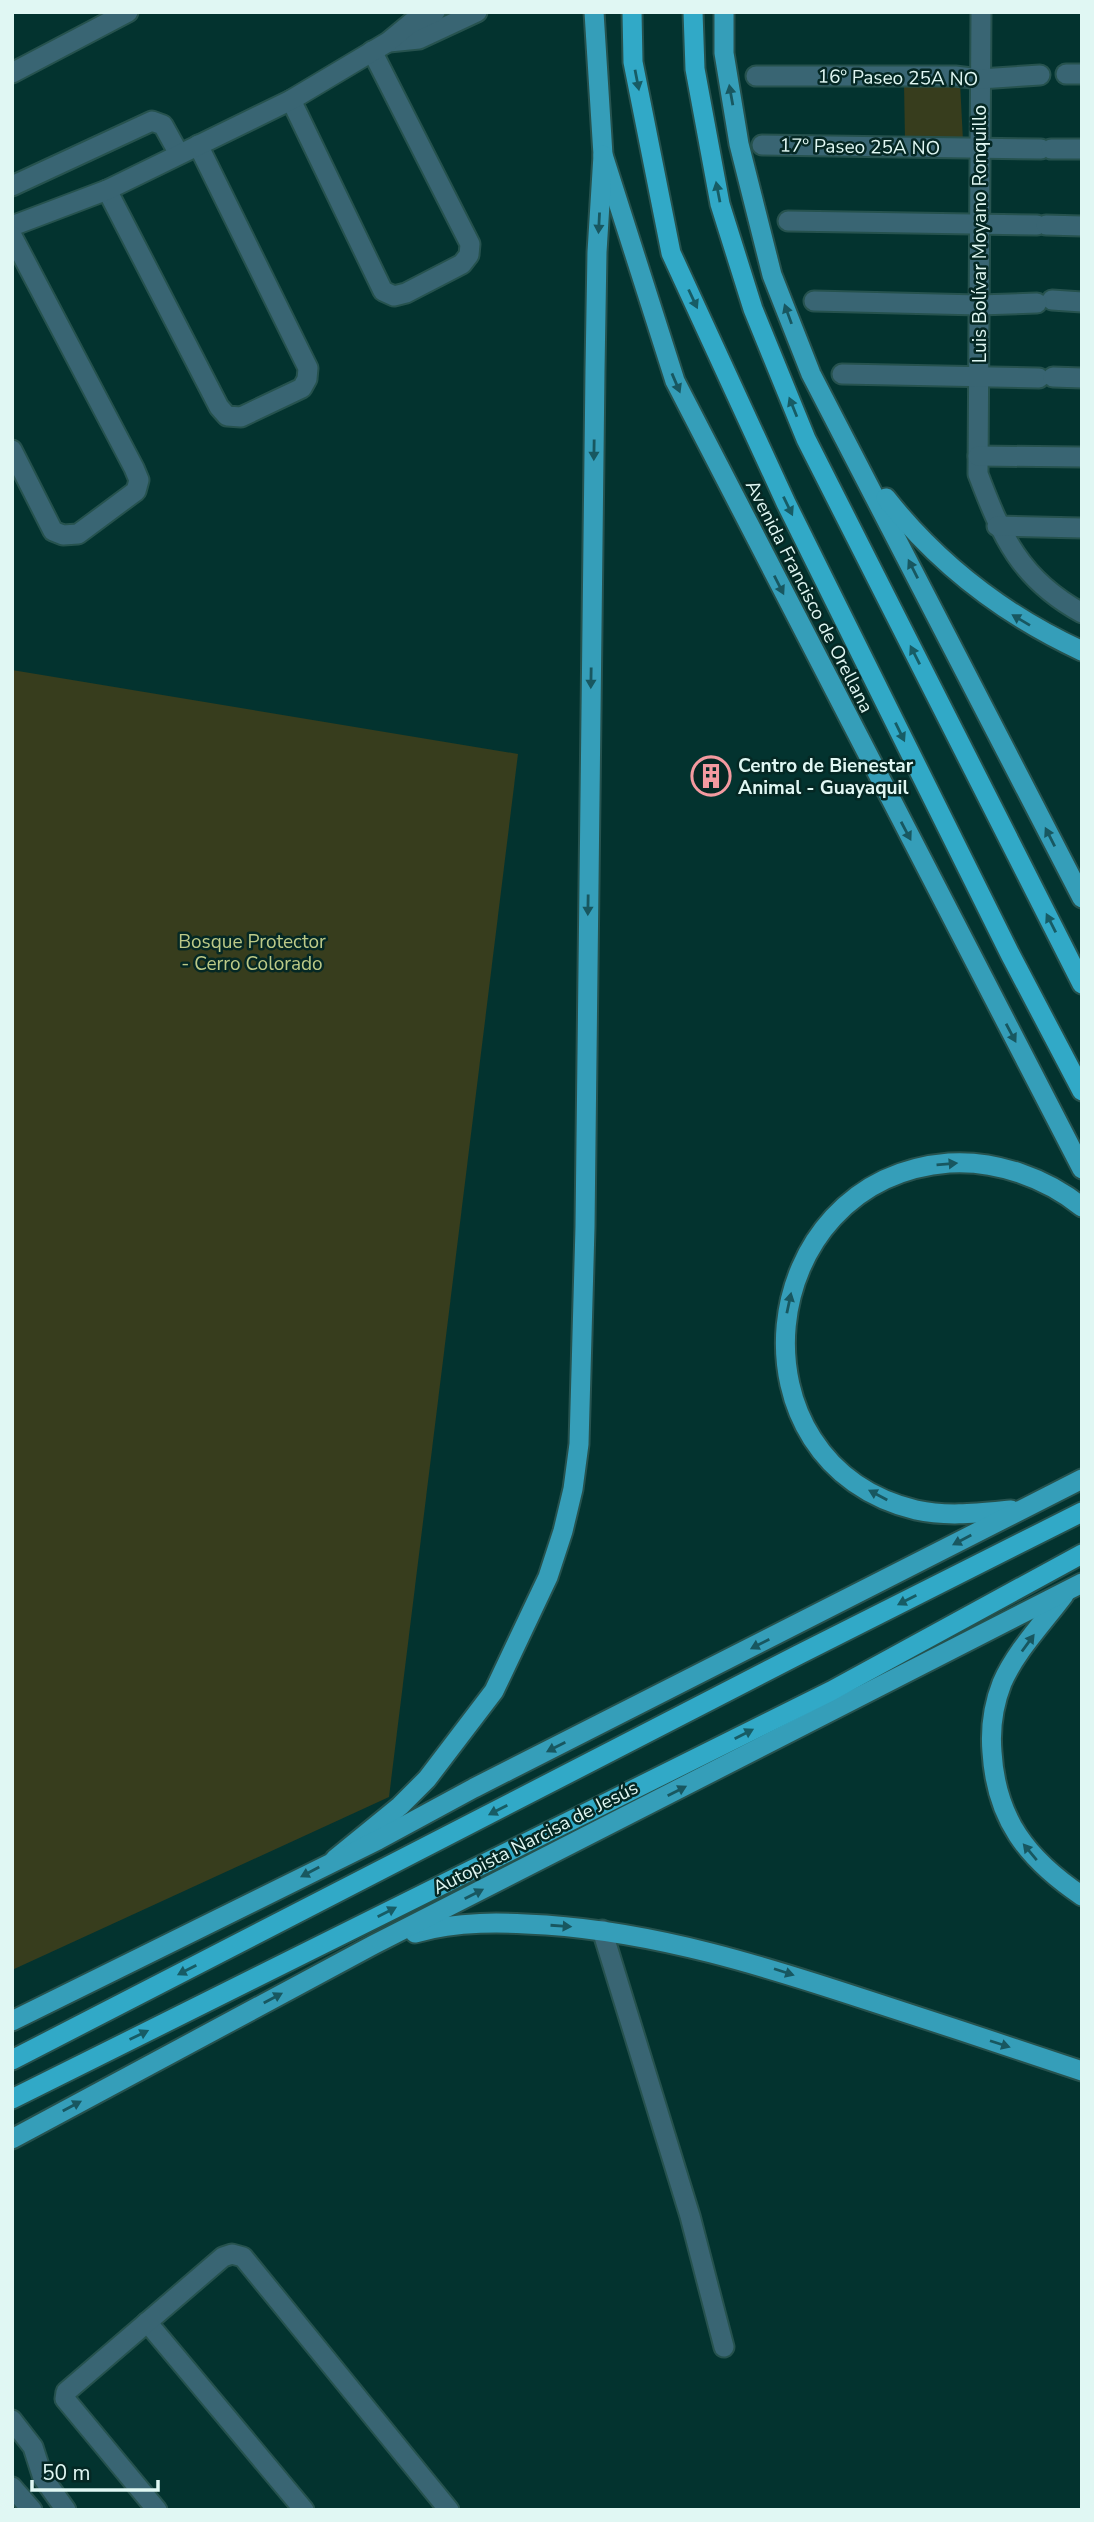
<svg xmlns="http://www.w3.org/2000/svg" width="1094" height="2522" viewBox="0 0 1094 2522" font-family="'Nunito Sans',sans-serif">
<rect width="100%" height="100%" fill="#03332f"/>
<g fill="#373d1d">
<polygon points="960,82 963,141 905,141 904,83"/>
<polygon points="12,670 518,754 389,1797 12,1970"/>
</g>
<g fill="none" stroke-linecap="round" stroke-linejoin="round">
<g stroke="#26524e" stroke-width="23">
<g id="minor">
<path d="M981,12L978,474C1002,537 1020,579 1082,613"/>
<polyline points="389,42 419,39 477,12"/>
<polyline points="12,73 128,12"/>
<polyline points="1066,74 1082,74"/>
<polyline points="756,76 955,76 980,79 1040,75"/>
<polyline points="291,100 383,291 394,296 406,293 462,264 469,255 470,244 372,51"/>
<polyline points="762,145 1041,149"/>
<polyline points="1051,149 1082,149"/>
<polyline points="12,186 152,121 163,125 179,154"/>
<polyline points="107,190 219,407 227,416 241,417 302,388 307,379 308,368 198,145"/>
<polyline points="788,221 1037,225"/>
<polyline points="1046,225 1082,226"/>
<polyline points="12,226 107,190 291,100 388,42 411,23 435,12"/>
<polyline points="12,236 134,468 139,480 136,491 78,534 63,535 53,531 12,450"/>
<polyline points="1052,300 1082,302"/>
<polyline points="814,301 979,305 1037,303"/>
<polyline points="842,374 1039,378"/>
<polyline points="1053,377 1082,378"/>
<polyline points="978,456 1082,457"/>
<polyline points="997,526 1082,528"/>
<polyline points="602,1930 690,2216 724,2347"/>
<polyline points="147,2322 304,2510"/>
<polyline points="12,2420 33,2447 43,2478 66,2510"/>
<polyline points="12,2487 32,2510"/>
<polyline points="157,2510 65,2399 66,2392 223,2257 232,2254 243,2257 449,2510"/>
</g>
</g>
<g stroke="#26524e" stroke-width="23">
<g id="primary">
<polyline points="594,12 603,155 675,381 1082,1169"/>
<polyline points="724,12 724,53 739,144 772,275 811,374 1082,898"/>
<path d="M886,498C939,565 1004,615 1082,651"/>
<path d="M1011,1510C979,1513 947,1517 916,1510C724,1464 751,1179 949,1163C996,1160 1046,1178 1082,1207"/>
<path d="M1064,1595C1043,1623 1016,1651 1002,1683C993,1706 990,1728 992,1752C996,1819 1027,1859 1082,1896"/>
<polyline points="335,1859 400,1806 427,1779 494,1691 548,1577 563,1531 573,1489 579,1444 585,1227 595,370 597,252 603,155"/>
<path d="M415,1933C458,1921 502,1922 546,1925C659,1933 764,1966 870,2001C941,2024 1011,2047 1082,2071"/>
<polyline points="12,2021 378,1840 474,1788 1082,1479"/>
<polyline points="12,2139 373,1945 1082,1583"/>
</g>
</g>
<g stroke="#26524e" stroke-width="23">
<g id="trunk">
<polyline points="632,12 633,62 671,253 786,503 1010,954 1082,1091"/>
<polyline points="693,12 695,69 720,204 753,309 806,439 1082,984"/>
<polyline points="12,2060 798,1655 1082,1512"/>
<polyline points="12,2099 831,1691 1082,1554"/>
</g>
</g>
<use href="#minor" stroke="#396573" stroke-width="19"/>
<use href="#primary" stroke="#359eb9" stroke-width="19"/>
<use href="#trunk" stroke="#31a9c7" stroke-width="19"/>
</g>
<defs><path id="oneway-solid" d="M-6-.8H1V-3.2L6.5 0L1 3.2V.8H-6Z" transform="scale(1.75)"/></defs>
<g fill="#175c65">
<use href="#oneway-solid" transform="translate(637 80) rotate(79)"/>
<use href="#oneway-solid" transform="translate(718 192) rotate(-101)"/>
<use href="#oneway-solid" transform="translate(693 299) rotate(65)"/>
<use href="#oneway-solid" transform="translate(793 407) rotate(-112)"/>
<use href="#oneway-solid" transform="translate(788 506) rotate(64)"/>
<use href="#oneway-solid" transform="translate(915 655) rotate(-117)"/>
<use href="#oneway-solid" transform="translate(900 732) rotate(64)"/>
<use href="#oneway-solid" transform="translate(1051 923) rotate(-117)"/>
<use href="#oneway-solid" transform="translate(907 1600) rotate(153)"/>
<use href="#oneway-solid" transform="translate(744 1734) rotate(-27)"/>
<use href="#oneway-solid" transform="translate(498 1810) rotate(153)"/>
<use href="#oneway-solid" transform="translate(387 1912) rotate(-27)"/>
<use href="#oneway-solid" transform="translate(187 1970) rotate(153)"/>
<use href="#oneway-solid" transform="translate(139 2035) rotate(-26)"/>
</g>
<g fill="#185760">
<use href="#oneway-solid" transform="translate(731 95) rotate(-100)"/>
<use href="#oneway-solid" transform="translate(599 223) rotate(93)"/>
<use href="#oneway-solid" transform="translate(788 314) rotate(-110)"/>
<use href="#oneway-solid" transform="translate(676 383) rotate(67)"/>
<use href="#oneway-solid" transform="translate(594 450) rotate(91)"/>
<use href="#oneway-solid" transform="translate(913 569) rotate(-117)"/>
<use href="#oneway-solid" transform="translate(779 585) rotate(63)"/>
<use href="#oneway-solid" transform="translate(1021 620) rotate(-149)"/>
<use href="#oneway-solid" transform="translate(591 678) rotate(91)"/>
<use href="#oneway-solid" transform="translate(906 831) rotate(62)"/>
<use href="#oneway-solid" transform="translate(1050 837) rotate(-117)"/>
<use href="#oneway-solid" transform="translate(588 905) rotate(91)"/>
<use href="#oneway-solid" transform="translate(1011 1033) rotate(62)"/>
<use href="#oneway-solid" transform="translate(947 1164) rotate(-5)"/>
<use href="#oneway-solid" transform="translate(789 1303) rotate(-78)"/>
<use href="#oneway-solid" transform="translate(878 1495) rotate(-152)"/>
<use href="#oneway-solid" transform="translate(962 1540) rotate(152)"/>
<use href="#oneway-solid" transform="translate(1028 1643) rotate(-54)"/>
<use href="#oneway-solid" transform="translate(760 1644) rotate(153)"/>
<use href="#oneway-solid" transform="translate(556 1747) rotate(153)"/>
<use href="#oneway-solid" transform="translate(677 1791) rotate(-27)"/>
<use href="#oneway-solid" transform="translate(1030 1852) rotate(-130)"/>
<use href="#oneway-solid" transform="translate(310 1872) rotate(152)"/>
<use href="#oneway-solid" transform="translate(474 1894) rotate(-27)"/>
<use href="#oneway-solid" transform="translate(561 1926) rotate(4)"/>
<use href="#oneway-solid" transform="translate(784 1972) rotate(18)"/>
<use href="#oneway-solid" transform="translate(273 1998) rotate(-28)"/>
<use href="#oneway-solid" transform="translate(1000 2044) rotate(18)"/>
<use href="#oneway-solid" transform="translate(72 2106) rotate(-28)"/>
</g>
<defs>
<g id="building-ring" transform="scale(2.0125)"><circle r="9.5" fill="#052824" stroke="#f49aa0" stroke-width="1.5"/><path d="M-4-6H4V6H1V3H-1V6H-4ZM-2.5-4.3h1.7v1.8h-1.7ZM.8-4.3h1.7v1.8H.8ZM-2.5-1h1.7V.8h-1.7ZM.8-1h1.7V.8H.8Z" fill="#f49aa0"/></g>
</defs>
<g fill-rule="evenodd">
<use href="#building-ring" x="711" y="776"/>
</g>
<g text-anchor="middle" stroke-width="5" stroke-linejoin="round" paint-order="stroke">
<g font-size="19" fill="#e0f7f3" stroke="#052824">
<text transform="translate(898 77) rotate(1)" y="7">16º Paseo 25A NO</text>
<text transform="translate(860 146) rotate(1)" y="7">17º Paseo 25A NO</text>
<text transform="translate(979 234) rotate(-90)" y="7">Luis Bolívar Moyano Ronquillo</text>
<text transform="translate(810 596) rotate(63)" y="7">Avenida Francisco de Orellana</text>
<text transform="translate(535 1837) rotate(-27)" y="7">Autopista Narcisa de Jesús</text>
</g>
<g font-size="19" font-weight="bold" fill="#e0f7f3" stroke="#052824" text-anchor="start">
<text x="738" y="772">Centro de Bienestar<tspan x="738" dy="22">Animal - Guayaquil</tspan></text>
</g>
<g font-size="19" fill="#bcc987" stroke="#052824">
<text x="252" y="948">Bosque Protector<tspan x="252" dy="22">- Cerro Colorado</tspan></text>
</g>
</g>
<rect width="1094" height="2522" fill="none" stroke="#e0f7f3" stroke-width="28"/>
<path d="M32 2480v10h126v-10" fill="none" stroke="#e0f7f3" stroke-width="3.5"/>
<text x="42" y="2480" font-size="21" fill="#e0f7f3" stroke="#052824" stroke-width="5" paint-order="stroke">50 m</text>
</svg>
